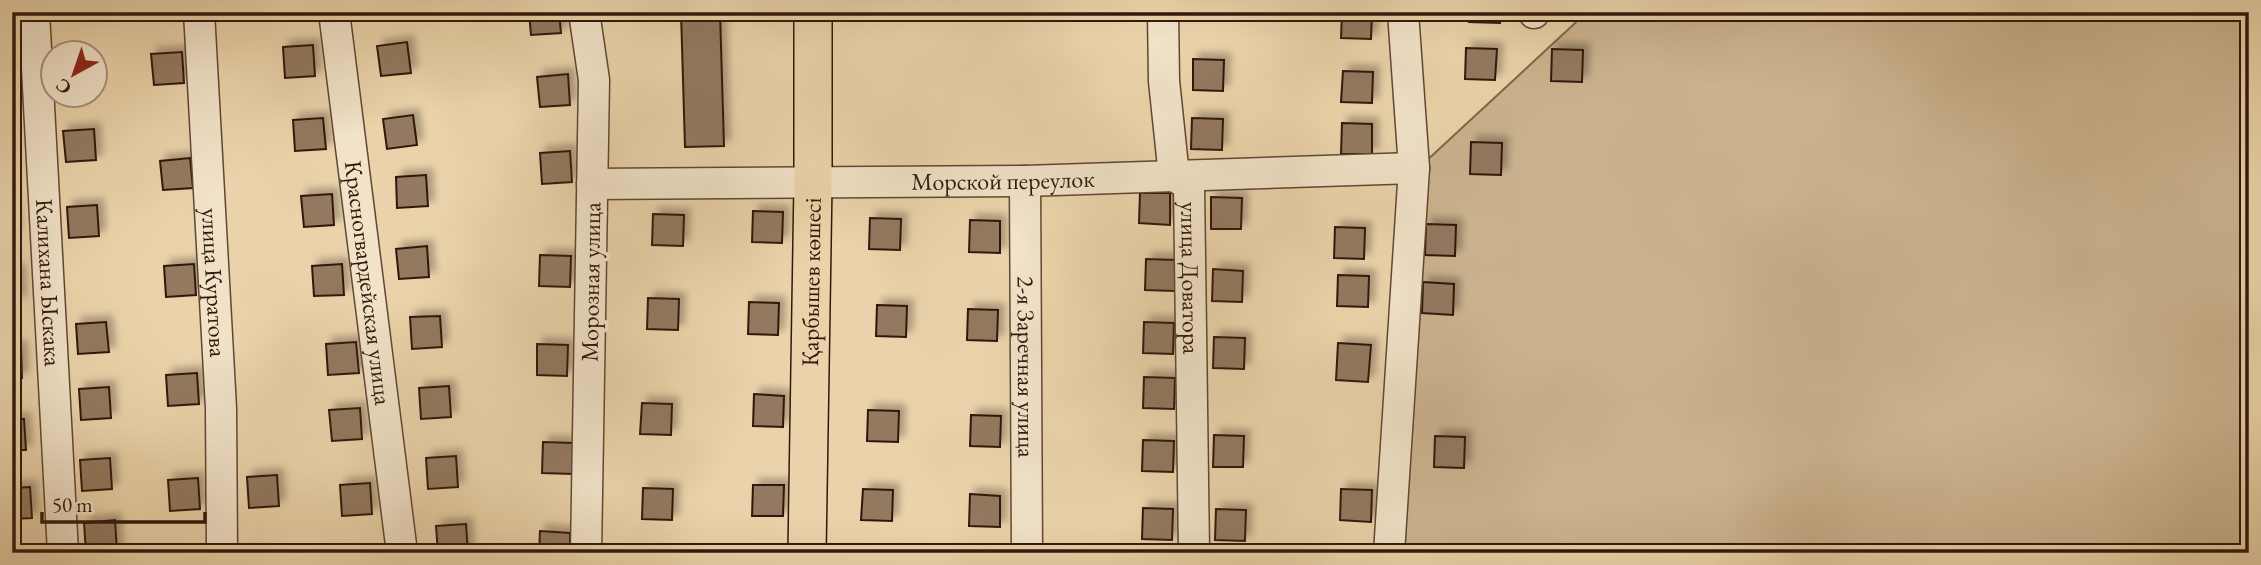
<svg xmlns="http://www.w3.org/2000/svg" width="2261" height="565" viewBox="0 0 2261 565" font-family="'EB Garamond',serif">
<defs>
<filter id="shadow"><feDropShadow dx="6" dy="-6" stdDeviation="3.5" flood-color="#0004"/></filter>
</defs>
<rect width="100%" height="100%" fill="#ead3aa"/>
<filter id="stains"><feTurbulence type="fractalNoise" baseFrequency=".00286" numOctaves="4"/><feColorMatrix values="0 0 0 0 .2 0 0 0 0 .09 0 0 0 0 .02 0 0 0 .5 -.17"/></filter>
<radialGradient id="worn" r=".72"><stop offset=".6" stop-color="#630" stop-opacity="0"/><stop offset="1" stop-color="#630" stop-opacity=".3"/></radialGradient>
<polygon fill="#cbb38f" stroke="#7e664e" stroke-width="2" points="1587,12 2249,12 2249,553 1390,553 1410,176"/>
<g fill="#92795e" stroke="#32180c" stroke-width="2" filter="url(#shadow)">
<polygon points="57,12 88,12 88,14 58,16"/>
<polygon points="529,12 559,12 561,33 531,35"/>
<polygon points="681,12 720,12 724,146 685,147"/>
<polygon points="1342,12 1372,12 1371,39 1341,38"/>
<polygon points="1470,12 1500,12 1500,23 1469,22"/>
<polygon points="407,42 411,73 381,76 377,46"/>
<polygon points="313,45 315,76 285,78 283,47"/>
<polygon points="1466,48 1497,49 1495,80 1465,79"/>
<polygon points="1552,49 1583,50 1582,82 1551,81"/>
<polygon points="182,52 184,83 154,85 151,54"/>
<polygon points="1193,59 1224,60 1223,91 1193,90"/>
<polygon points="1343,71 1373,72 1372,103 1341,102"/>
<polygon points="568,74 570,105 540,107 537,77"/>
<polygon points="413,115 417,145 387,149 383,119"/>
<polygon points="323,118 326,149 295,151 293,120"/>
<polygon points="1192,118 1223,119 1222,150 1191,149"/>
<polygon points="1342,123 1372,124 1372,154 1341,154"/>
<polygon points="94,129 96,160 66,162 63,131"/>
<polygon points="1471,142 1502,143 1501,175 1470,174"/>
<polygon points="570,151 572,182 542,184 540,153"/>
<polygon points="190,158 193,188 163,190 160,161"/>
<polygon points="426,175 428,206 397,208 396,177"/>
<polygon points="1140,193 1170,193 1170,225 1139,223"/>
<polygon points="332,194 334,225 304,227 301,196"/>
<polygon points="1211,197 1242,198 1241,229 1211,229"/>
<polygon points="12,203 15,234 12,234"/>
<polygon points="97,205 99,236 69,238 67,207"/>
<polygon points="753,211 783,212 782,243 752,242"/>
<polygon points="653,214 684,215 683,246 652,245"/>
<polygon points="870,218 901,219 900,250 869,249"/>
<polygon points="970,220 1000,221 1000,253 969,252"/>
<polygon points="1426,224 1456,225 1455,256 1425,255"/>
<polygon points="1335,227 1365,228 1364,259 1334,258"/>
<polygon points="427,246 429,277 399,279 396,249"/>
<polygon points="540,255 571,256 570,287 539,286"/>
<polygon points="1146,259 1176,260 1175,291 1145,290"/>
<polygon points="194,264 196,295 166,297 164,266"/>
<polygon points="342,264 344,295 314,296 312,266"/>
<polygon points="1213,269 1243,271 1242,302 1212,301"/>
<polygon points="12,271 19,271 20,302 12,302"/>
<polygon points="1338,275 1369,276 1368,307 1337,306"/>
<polygon points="1423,282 1454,284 1453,315 1422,313"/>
<polygon points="648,298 679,299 678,330 647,329"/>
<polygon points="749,302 779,303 778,335 748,334"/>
<polygon points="877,305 907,306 906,337 876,336"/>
<polygon points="968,309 998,310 997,341 967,340"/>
<polygon points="440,316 442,347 412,349 410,317"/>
<polygon points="106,322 109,352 78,354 76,324"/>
<polygon points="1144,322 1174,323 1173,354 1143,353"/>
<polygon points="1214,337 1245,338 1244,369 1213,368"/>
<polygon points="356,342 359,373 328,375 326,344"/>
<polygon points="1338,343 1371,345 1368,382 1336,380"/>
<polygon points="537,344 568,345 567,376 537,375"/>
<polygon points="12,347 21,347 22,378 12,378"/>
<polygon points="197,373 199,404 168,406 166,375"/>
<polygon points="1144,377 1175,378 1174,409 1143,408"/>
<polygon points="449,386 451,417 421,419 419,388"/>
<polygon points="109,387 111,418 81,420 79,389"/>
<polygon points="754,394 784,396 783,427 753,426"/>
<polygon points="642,403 672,404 671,435 640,434"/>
<polygon points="360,408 362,439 332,441 329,410"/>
<polygon points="868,410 899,411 898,442 867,441"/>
<polygon points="971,415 1001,416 1000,447 970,446"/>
<polygon points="12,419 24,419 26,450 12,450"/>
<polygon points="1214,435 1244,436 1243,467 1213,467"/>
<polygon points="1435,436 1465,437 1464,468 1434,467"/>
<polygon points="1143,440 1174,441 1173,472 1142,471"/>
<polygon points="543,442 573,443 573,474 542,473"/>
<polygon points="456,456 458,487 428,489 426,458"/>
<polygon points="110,458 112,489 82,491 80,460"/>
<polygon points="277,475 279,506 249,508 247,477"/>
<polygon points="198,478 200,509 170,511 168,480"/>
<polygon points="370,483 372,514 342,516 340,485"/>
<polygon points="753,485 784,485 783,516 752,516"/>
<polygon points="30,487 32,518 12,519 12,488"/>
<polygon points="643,488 673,489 672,520 642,519"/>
<polygon points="863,489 893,490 892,521 861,520"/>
<polygon points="1341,489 1372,490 1371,522 1340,520"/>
<polygon points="970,494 1000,496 1000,527 969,526"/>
<polygon points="1143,508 1173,509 1172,540 1142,539"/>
<polygon points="1216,509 1246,510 1245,541 1215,540"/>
<polygon points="115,520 117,552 86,553 84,523"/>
<polygon points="466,524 468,553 438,553 436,526"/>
<polygon points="540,531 570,533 570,553 539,553"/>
</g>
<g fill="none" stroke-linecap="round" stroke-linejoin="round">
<g stroke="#604734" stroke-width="33">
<g id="minor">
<path id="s1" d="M34,12L63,553"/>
<path id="s2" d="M199,12L221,408L222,553"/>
<path id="s3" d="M334,12L402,553"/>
<polyline points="584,12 594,80 586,553"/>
<path id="s4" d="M1163,12L1164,81L1174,176L1189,185L1194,553"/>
<polyline points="1534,12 1534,13"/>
<path id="s5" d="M1025,181L1027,553"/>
<path id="s6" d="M592,184L1025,181L1414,168"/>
<polyline points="1389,553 1414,168 1403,12"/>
</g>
</g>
<g stroke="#32180c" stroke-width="40">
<g id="major">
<path id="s7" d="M807,553L813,183V12"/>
</g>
</g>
<use href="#minor" stroke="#f1e2c8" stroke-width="30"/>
<use href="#major" stroke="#ead3aa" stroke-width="37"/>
</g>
<g text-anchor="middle" stroke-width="7" stroke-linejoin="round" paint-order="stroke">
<g font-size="24" fill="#32180c" stroke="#f1e2c8">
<text dy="8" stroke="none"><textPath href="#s6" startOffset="411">Морской переулок</textPath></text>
<text dy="8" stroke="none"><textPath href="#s4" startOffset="275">улица Доватора</textPath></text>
<text dy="8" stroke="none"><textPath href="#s1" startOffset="271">Калихана Ыскака</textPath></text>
<text dy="8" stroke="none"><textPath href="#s2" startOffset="271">улица Куратова</textPath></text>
<text dy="8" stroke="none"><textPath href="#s3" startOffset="273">Красногвардейская улица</textPath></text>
<text transform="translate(591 282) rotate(-89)" y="8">Морозная улица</text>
<text dy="8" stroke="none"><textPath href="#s7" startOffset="271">Қарбышев көшесі</textPath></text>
<text dy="8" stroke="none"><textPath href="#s5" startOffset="186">2-я Заречная улица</textPath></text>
</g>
</g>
<rect width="2261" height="565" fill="none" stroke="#ead3aa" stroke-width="42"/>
<rect x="14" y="14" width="2233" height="537" fill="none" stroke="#32180c" stroke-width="3.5"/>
<rect x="21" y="21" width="2219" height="523" fill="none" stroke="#32180c" stroke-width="2"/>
<g transform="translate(74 74) rotate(220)"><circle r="33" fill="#f1e2c8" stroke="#a5917d" stroke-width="2"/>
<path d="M0-5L12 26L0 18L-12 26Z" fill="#8f2418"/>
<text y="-10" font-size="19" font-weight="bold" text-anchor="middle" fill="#32180c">С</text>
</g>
<path d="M42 512v10h163v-10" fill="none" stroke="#32180c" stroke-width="3.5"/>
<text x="52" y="512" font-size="21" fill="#32180c" stroke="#f1e2c8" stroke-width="5" paint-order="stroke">50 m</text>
<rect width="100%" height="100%" filter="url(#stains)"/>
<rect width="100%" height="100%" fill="url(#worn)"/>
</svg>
